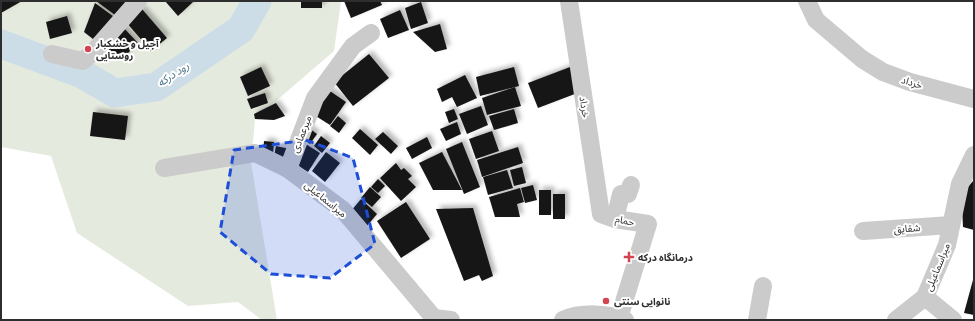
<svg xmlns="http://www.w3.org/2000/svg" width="975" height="321" viewBox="0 0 975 321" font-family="Barlow,'Noto Sans Arabic',sans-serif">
<defs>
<filter id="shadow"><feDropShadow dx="3.5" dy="-3.5" stdDeviation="2" flood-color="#0004"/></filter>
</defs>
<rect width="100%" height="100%" fill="#fff"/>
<polygon fill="#e5eade" points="1,1 341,1 334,51 255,119 251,163 277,320 262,320 238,302 188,306 77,233 51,156 1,147"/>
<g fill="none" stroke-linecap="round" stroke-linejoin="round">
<polyline stroke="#ccdde8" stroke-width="29" points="1,44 82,74 115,93 156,87 241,29 257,1"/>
</g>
<g fill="#151515" filter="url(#shadow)">
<polygon points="1,1 22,1 1,13"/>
<polygon points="96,1 127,1 119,18"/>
<polygon points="165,1 192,1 193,2 178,16"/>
<rect x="301" y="1" width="21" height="7"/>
<polygon points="344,1 380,1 382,5 351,18"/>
<polygon points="421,2 428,23 411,29 405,8"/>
<polygon points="95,3 117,19 98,43 84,32"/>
<polygon points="142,9 167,38 151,51 126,22"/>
<polygon points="400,10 409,30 388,38 380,19"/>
<polygon points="67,16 72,33 50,39 46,22"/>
<polygon points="440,24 447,49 435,52 413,32"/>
<polygon points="122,26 138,43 120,61 104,44"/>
<polygon points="369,54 389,78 353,106 334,82"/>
<polygon points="261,67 270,86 248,96 240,77"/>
<polygon points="514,67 519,86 480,96 476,77"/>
<polygon points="570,67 580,92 538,108 528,83"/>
<polygon points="465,75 477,98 457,107 452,97 442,102 437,89"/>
<polygon points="515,87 521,106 487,115 482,98"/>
<polygon points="327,89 346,102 330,125 311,113"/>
<polygon points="265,93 268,103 251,109 247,99"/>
<polygon points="276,103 285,116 274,120 255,119 254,114"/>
<polygon points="481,106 488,125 467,134 459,114"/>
<polygon points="454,109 458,119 449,123 445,112"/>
<polygon points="514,109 518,123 494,130 489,116"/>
<polygon points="93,112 128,116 125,140 90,136"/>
<polygon points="338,116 346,123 339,133 330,126"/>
<polygon points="457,122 461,134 446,141 440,129"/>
<polygon points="309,128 317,134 310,144 301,138"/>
<polygon points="360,129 378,145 370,155 352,138"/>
<polygon points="492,131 499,151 476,159 469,139"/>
<polygon points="383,132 398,146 391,154 375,139"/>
<polygon points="321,136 330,143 322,153 314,146"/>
<polygon points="427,137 432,148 412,159 406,148"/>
<polygon points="264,141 274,142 273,155 263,154"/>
<polygon points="462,142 480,187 464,194 446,149"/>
<polygon points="304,143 320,153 308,172 292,162"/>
<polygon points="276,146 290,149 288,159 274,156"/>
<polygon points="518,147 523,163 482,177 477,160"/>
<polygon points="326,152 340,163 325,182 312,171"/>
<polygon points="442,152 462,190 433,190 419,163"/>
<polygon points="396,163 401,170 404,168 412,176 408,179 416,187 401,201 380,178"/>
<polygon points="522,167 526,183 514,186 510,170"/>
<polygon points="507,170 513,188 488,195 483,177"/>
<polygon points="378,179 385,186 378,193 371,187"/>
<polygon points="974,180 974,230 963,227 962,207 967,188"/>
<polygon points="533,185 537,200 525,203 521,188"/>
<polygon points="370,187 381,197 372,207 361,198"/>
<polygon points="520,188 524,202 517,204 520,217 495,217 489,197"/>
<rect x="539" y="190" width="12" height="25"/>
<rect x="553" y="194" width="12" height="25"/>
<polygon points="361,199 377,214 367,226 351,211"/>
<polygon points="406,202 430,239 401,258 377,221"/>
<polygon points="473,208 493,276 482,281 479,275 464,281 436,209"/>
<polygon points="973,280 974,281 974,315 964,313"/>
</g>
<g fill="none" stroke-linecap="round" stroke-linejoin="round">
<g stroke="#cbcbcb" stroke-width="18">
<polyline points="569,1 601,214 615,219 648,224 619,318"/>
<polyline points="807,1 816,20 862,59 883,72 910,82 974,99"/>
<polyline points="52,54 83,61 96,49 138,1"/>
<polyline points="164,168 255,153 288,169 343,210 434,318 451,320"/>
<polyline points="288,169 315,98 353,46 371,33"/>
<polyline points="615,219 621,194 628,194 631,185"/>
<polyline points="863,231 951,225"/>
<polyline points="925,297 953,320"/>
<path d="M563,320C580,312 608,313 625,320"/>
<polyline points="757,320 763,286"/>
<polyline points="896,320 925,297 947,245 960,184 974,155"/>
</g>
</g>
<path fill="#1d4ed8" fill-opacity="0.2" stroke="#1d4ed8" stroke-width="3" stroke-dasharray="8 5" stroke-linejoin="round" d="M306,140L353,158L375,244L330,278L271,274L220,232L234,150Z"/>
<g fill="#d14451" stroke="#fff" stroke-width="1.5">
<circle cx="88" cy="49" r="4"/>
<path d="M627 251h4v4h4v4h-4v4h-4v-4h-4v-4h4z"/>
<circle cx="606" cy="301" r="4"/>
</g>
<g text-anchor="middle" stroke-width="4" stroke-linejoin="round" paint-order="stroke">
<g font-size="10" font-weight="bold" fill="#2e2e2e" stroke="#fff" text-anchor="start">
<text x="96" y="47">آجیل و خشکبار<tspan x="96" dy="12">روستایی</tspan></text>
<text x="638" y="261">درمانگاه درکه</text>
<text x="614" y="305">نانوایی سنتی</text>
</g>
<g font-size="10" fill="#2e2e2e" stroke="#fff">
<text transform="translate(912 82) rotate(17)" y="4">خرداد</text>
<text transform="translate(585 107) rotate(82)" y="4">خرداد</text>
<text transform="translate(301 134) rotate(-69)" y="4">میرعمادی</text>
<text transform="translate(326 199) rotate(39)" y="4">میراسماعیلی</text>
<text transform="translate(625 220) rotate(11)" y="4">حمام</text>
<text transform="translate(907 228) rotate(-4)" y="4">شقایق</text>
<text transform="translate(937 267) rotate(-68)" y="4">میراسماعیلی</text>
</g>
<g font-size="11" font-style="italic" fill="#456f87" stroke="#fff">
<text transform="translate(173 74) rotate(-33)" y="4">رود درکه</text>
</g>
</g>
<rect width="975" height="321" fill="none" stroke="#2e2e2e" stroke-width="4"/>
</svg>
